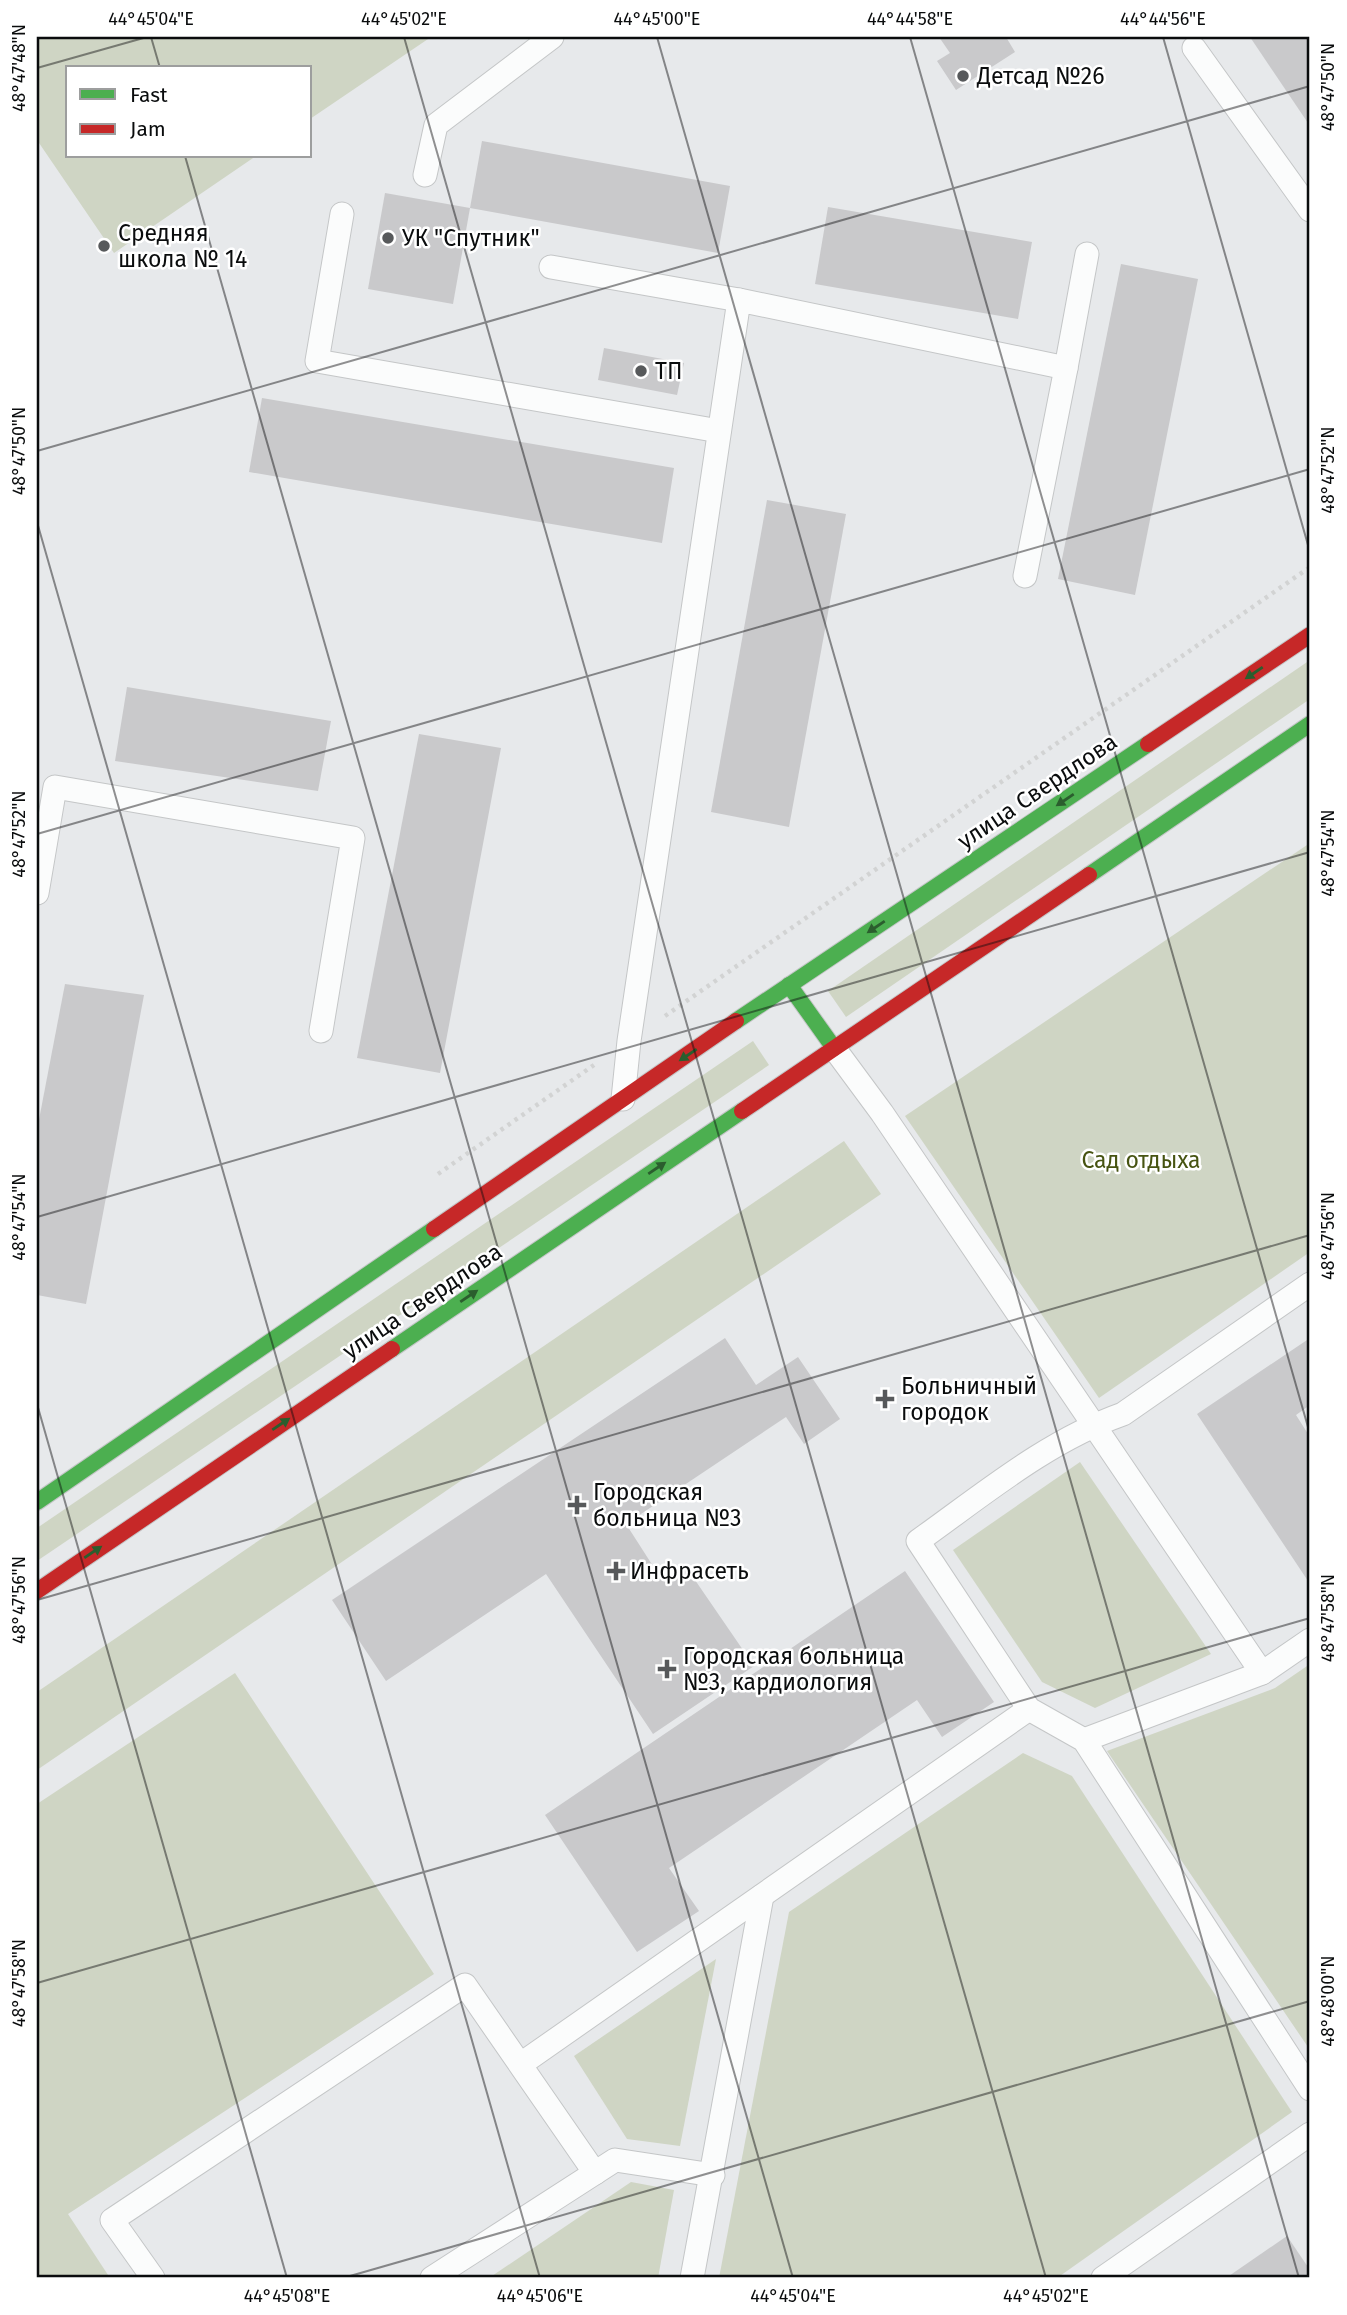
<svg xmlns="http://www.w3.org/2000/svg" width="1347" height="2315" viewBox="0 0 1347 2315" font-family="'Fira Sans',sans-serif">
<rect width="100%" height="100%" fill="#e7e9eb"/>
<g fill="#cfd5c4">
<polygon points="37,37 431,37 310,119 310,68 68,68 68,156 256,156 114,253 37,140"/>
<polygon points="1310,660 1310,699 846,1017 828,991"/>
<polygon points="1310,843 1310,1252 1099,1398 905,1116"/>
<polygon points="753,1041 769,1065 37,1561 37,1528"/>
<polygon points="844,1141 881,1194 37,1770 37,1692"/>
<polygon points="1080,1462 1211,1654 1095,1708 1042,1682 953,1550"/>
<polygon points="1310,1664 1310,2050 1107,1751 1275,1688"/>
<polygon points="235,1673 434,1974 68,2214 110,2278 37,2278 37,1804"/>
<polygon points="1023,1753 1072,1776 1292,2112 1057,2278 719,2278 789,1912"/>
<polygon points="716,1959 680,2146 627,2139 574,2056"/>
<polygon points="631,2182 674,2190 658,2278 489,2278"/>
</g>
<g fill="#c9c9cb">
<polygon points="939,37 1006,37 1015,52 956,90 937,61 950,53"/>
<polygon points="1250,37 1310,37 1310,126"/>
<polygon points="482,141 730,186 718,253 470,208"/>
<polygon points="385,193 470,208 453,304 368,289"/>
<polygon points="828,207 1032,242 1018,319 815,284"/>
<polygon points="1121,264 1198,279 1135,595 1058,579"/>
<polygon points="604,348 684,363 677,395 598,380"/>
<polygon points="262,398 674,468 662,543 249,472"/>
<polygon points="767,500 846,514 789,827 711,812"/>
<polygon points="127,687 331,721 318,791 115,761"/>
<polygon points="419,734 501,748 440,1073 357,1058"/>
<polygon points="65,984 144,995 86,1304 37,1295 37,1130"/>
<polygon points="725,1338 756,1385 798,1357 840,1419 804,1444 786,1417 626,1524 660,1577 684,1564 754,1666 653,1734 546,1574 386,1681 332,1600"/>
<polygon points="1310,1338 1310,1405 1296,1415 1310,1437 1310,1584 1197,1414"/>
<polygon points="905,1571 994,1702 942,1737 917,1700 669,1868 699,1911 637,1952 545,1815"/>
<polygon points="1287,2236 1310,2270 1310,2278 1226,2278"/>
</g>
<g fill="none" stroke-linecap="round" stroke-linejoin="round">
<g stroke="#c4c6c7" stroke-width="25">
<g id="lane">
<polyline points="1194,48 1310,210"/>
<polyline points="425,175 436,125 552,37"/>
<polyline points="342,214 317,361 719,431"/>
<polyline points="551,267 739,300"/>
<polyline points="1066,368 1087,254"/>
<polyline points="37,893 55,787 353,838 321,1031"/>
<polyline points="834,1048 882,1113 1262,1673"/>
<polyline points="623,1099 629,1041 739,300 1066,368 1025,576"/>
<path d="M1310,1284L1123,1414C1047,1441 984,1494 918,1541L1029,1709L1084,1740L1310,2089"/>
<polyline points="1084,1740 1262,1673 1310,1640"/>
<polyline points="521,2064 1029,1709"/>
<polyline points="153,2278 112,2220 465,1985 595,2173"/>
<polyline points="432,2278 615,2160 713,2175"/>
<polyline points="692,2278 762,1896"/>
<polyline points="1103,2278 1310,2134"/>
</g>
</g>
<g stroke="#c4c6c7" stroke-width="18">
<g id="fast">
<polyline points="1089,875 1310,724"/>
<polyline points="789,985 834,1048"/>
<polyline points="736,1021 1148,744"/>
<polyline points="392,1349 742,1111"/>
<polyline points="37,1502 434,1229"/>
</g>
</g>
<g stroke="#c4c6c7" stroke-width="18">
<g id="jam">
<polyline points="1148,744 1310,635"/>
<polyline points="742,1111 1089,875"/>
<polyline points="434,1229 736,1021"/>
<polyline points="37,1591 392,1349"/>
</g>
</g>
<g stroke="#d2d3d3" stroke-width="4.5" stroke-dasharray="3.5 5" stroke-linecap="butt">
<polyline points="665,1016 1310,567"/>
<polyline points="438,1174 594,1065"/>
</g>
<use href="#lane" stroke="#fbfcfc" stroke-width="23"/>
<use href="#fast" stroke="#4caf50" stroke-width="16"/>
<use href="#jam" stroke="#c62828" stroke-width="16"/>
</g>
<defs><path id="oneway-solid" d="M-6-.8H1V-3.2L6.5 0L1 3.2V.8H-6Z" transform="scale(1.75)"/></defs>
<g fill="#2b5e2e">
<use href="#oneway-solid" transform="translate(1254 673) rotate(146)"/>
<use href="#oneway-solid" transform="translate(1065 800) rotate(146)"/>
<use href="#oneway-solid" transform="translate(876 927) rotate(146)"/>
<use href="#oneway-solid" transform="translate(688 1055) rotate(146)"/>
<use href="#oneway-solid" transform="translate(657 1168) rotate(-34)"/>
<use href="#oneway-solid" transform="translate(469 1296) rotate(-34)"/>
<use href="#oneway-solid" transform="translate(281 1424) rotate(-34)"/>
<use href="#oneway-solid" transform="translate(93 1552) rotate(-34)"/>
</g>
<path fill="none" stroke="#0a0c0d" stroke-width="2" stroke-opacity="0.45" d="M151,37L160,68M404,37L1046,2278M657,37L1299,2278M910,37L1310,1434M1163,37L1310,552M37,68L147,37M185,156L793,2278M37,451L1310,86M37,522L540,2278M37,834L1310,469M37,1217L1310,852M37,1404L287,2278M37,1600L1310,1235M37,1983L1310,1618M343,2278L1310,2001"/>
<g fill="#57595b" stroke="#fff" stroke-width="2.5">
<circle cx="963" cy="76" r="7"/>
<circle cx="388" cy="238" r="7"/>
<circle cx="104" cy="246" r="7"/>
<circle cx="641" cy="371" r="7"/>
<path d="M881.5 1388.5h7v7h7v7h-7v7h-7v-7h-7v-7h7z"/>
<path d="M573.5 1494.5h7v7h7v7h-7v7h-7v-7h-7v-7h7z"/>
<path d="M612.5 1560.5h7v7h7v7h-7v7h-7v-7h-7v-7h7z"/>
<path d="M663.5 1658.5h7v7h7v7h-7v7h-7v-7h-7v-7h7z"/>
</g>
<g text-anchor="middle" stroke-width="5" stroke-linejoin="round" paint-order="stroke">
<g font-size="23" fill="#0a0c0d" stroke="#fff" text-anchor="start">
<text x="977" y="84">Детсад №26</text>
<text x="118" y="241">Средняя<tspan x="118" dy="26">школа № 14</tspan></text>
<text x="402" y="246">УК "Спутник"</text>
<text x="655" y="379">ТП</text>
<text x="901" y="1394">Больничный<tspan x="901" dy="26">городок</tspan></text>
<text x="593" y="1500">Городская<tspan x="593" dy="26">больница №3</tspan></text>
<text x="630" y="1579">Инфрасеть</text>
<text x="683" y="1664">Городская больница<tspan x="683" dy="26">№3, кардиология</tspan></text>
</g>
<g font-size="23" fill="#0a0c0d" stroke="#fff">
<text transform="translate(1037 791) rotate(-34)" y="8">улица Свердлова</text>
<text transform="translate(422 1301) rotate(-34)" y="8">улица Свердлова</text>
</g>
<g font-size="23" fill="#475412" stroke="#fff">
<text x="1141" y="1168">Сад отдыха</text>
</g>
</g>
<rect width="1347" height="2315" fill="none" stroke="#ffffff" stroke-width="77"/>
<rect x="66" y="66" width="245" height="91" fill="#ffffff" stroke="#9d9e9e" stroke-width="2"/>
<rect x="80" y="89" width="35" height="10" fill="#4caf50" stroke="#9d9e9e" stroke-width="2"/>
<text x="130" y="102" font-size="21" fill="#0a0c0d">Fast</text>
<rect x="80" y="124" width="35" height="10" fill="#c62828" stroke="#9d9e9e" stroke-width="2"/>
<text x="130" y="136" font-size="21" fill="#0a0c0d">Jam</text>
<rect x="38" y="38" width="1270" height="2238" fill="none" stroke="#0a0c0d" stroke-width="2.5"/>
<g font-size="18" text-anchor="middle" fill="#0a0c0d">
<text x="151" y="25">44°45'04"E</text>
<text x="404" y="25">44°45'02"E</text>
<text x="657" y="25">44°45'00"E</text>
<text x="910" y="25">44°44'58"E</text>
<text x="1163" y="25">44°44'56"E</text>
<text transform="translate(19 68) rotate(-90)" y="6">48°47'48"N</text>
<text transform="translate(1328 87) rotate(-90)" y="6">48°47'50"N</text>
<text transform="translate(19 451) rotate(-90)" y="6">48°47'50"N</text>
<text transform="translate(1328 470) rotate(-90)" y="6">48°47'52"N</text>
<text transform="translate(19 834) rotate(-90)" y="6">48°47'52"N</text>
<text transform="translate(1328 853) rotate(-90)" y="6">48°47'54"N</text>
<text transform="translate(19 1217) rotate(-90)" y="6">48°47'54"N</text>
<text transform="translate(1328 1236) rotate(-90)" y="6">48°47'56"N</text>
<text transform="translate(19 1600) rotate(-90)" y="6">48°47'56"N</text>
<text transform="translate(1328 1618) rotate(-90)" y="6">48°47'58"N</text>
<text transform="translate(19 1983) rotate(-90)" y="6">48°47'58"N</text>
<text transform="translate(1328 2001) rotate(-90)" y="6">48°48'00"N</text>
<text x="287" y="2302">44°45'08"E</text>
<text x="540" y="2302">44°45'06"E</text>
<text x="793" y="2302">44°45'04"E</text>
<text x="1046" y="2302">44°45'02"E</text>
</g>
</svg>
